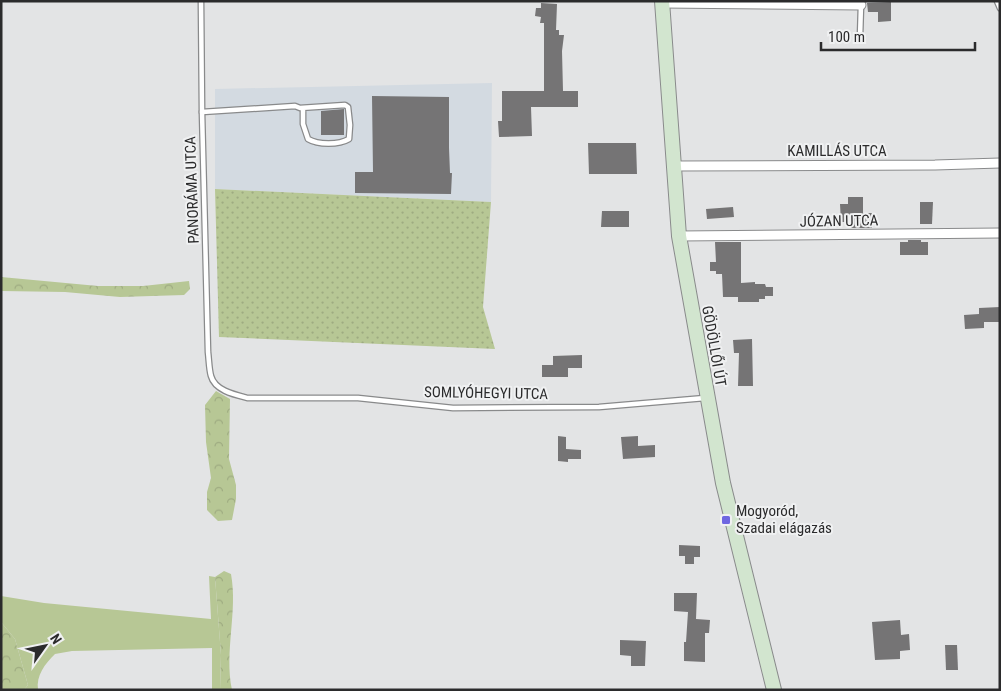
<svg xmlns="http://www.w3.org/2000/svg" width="1001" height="691" viewBox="0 0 1001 691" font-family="'Roboto Condensed',sans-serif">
<defs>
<pattern id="forest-crowns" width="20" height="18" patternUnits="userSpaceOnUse" patternTransform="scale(1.25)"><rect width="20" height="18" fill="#b7c795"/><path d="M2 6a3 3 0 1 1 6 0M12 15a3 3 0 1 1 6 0" fill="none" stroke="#9eab81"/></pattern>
<pattern id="garden-dots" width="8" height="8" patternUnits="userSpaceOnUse" patternTransform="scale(1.25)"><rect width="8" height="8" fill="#b7c795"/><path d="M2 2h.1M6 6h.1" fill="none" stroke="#9eab81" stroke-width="1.8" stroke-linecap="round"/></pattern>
</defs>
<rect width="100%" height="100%" fill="#e3e4e5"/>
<polygon fill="#d3dae1" points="492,83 491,202 215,189 215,89"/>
<path fill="#b7c795" d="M209,576L215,577L221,655L220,690H212V648L72,651L55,654C45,664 36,675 38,690H24L28,685L15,639L1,622V596L44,603L211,619Z"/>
<g fill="url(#forest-crowns)">
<polygon points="1,277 98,286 143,286 189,281 190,289 184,295 120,297 65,292 1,291"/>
<polygon points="216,391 230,399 229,459 236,485 236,499 232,520 218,521 207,510 207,492 211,478 206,442 205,405"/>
<path d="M224,571L231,574C238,612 224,651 232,690H220L221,655L215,577Z"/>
<polygon points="1,622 15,639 28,685 24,690 1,690"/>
</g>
<polygon fill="url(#garden-dots)" points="215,189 491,202 483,307 495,349 219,337"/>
<g fill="#757475">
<polygon points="891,2 891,21 878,22 878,12 868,12 867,3"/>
<polygon points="541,3 557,4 556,30 559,30 559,35 564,35 562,51 563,91 578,91 578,107 531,107 532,136 499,137 498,121 502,121 502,91 544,91 544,23 540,23 541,17 535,16 536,8 541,8"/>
<polygon points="372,96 449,97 449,148 450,173 452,173 451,194 355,193 355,172 373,172"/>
<polygon points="344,109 344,135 321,135 321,111"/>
<polygon points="588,143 636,143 637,174 589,174"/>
<polygon points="848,197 863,197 863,213 872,213 872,228 848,228 848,222 841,222 840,204 848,204"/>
<polygon points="920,202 933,202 932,224 920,224"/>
<polygon points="733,207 734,217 707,219 706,209"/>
<polygon points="602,211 629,211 629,227 601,227"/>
<polygon points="908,240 921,240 921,242 928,242 928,255 900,255 900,242 908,242"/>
<polygon points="715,242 741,242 741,283 755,282 755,284 765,284 766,287 773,287 773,296 765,296 765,299 759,299 759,302 738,302 738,297 723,297 722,274 716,274 716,271 710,271 710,262 716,262"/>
<polygon points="1000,307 1000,322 984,322 984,328 965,329 964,315 979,314 979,308"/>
<polygon points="752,339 753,386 738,386 739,353 734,353 733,340"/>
<polygon points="582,355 582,368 568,368 568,377 542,377 542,365 553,365 553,356"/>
<polygon points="558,436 566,437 566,449 581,450 581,459 568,459 568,462 558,461"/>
<polygon points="638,436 638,446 655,445 655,457 623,459 621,437"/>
<polygon points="679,545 700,546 700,557 694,557 694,564 685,564 685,556 679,556"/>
<polygon points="674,593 697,593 696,619 710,620 709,633 705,633 705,662 684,661 684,642 686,642 688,612 674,611"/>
<polygon points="900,620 901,635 909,634 910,650 900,651 900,659 875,660 872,622"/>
<polygon points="620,640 646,641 645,666 631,666 631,656 620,655"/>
<polygon points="945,645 957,645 958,670 946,670"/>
</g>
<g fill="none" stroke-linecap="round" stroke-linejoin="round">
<g stroke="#898a8b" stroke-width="7">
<g id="service">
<path d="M201,1L202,112L208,352C209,360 209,369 211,376C215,391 236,395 248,398H358L453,408L599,407L705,398"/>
<polyline points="997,1 1000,8"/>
<polyline points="860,37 861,5"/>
<path d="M202,112L295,106L300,108L345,105L348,107L350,125L349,139C339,145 318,145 308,139L303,124V108"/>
</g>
</g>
<g stroke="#898a8b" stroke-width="11">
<g id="minor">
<polyline points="662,3 861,5"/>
<polyline points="674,166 935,165 1000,163"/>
<polyline points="679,236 1000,233"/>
</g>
</g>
<g stroke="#898a8b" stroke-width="16">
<polyline id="secondary" points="662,1 679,236 723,483 774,690"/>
</g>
<use href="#service" stroke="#fff" stroke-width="4.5"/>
<use href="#minor" stroke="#fff" stroke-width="9"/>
<use href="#secondary" stroke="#d2e5cf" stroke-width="14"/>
</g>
<rect fill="#6f67e1" stroke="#f0f1f2" stroke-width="2" x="721" y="515" width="10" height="10" rx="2.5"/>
<g text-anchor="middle" stroke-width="4" stroke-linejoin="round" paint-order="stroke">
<g font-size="15" fill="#2b2b2c" stroke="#f0f1f2">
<text x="837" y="156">KAMILLÁS UTCA</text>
<text transform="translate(192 190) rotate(-92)" y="5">PANORÁMA UTCA</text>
<text transform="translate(839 221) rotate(-1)" y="5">JÓZAN UTCA</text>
<text transform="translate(714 346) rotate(80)" y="5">GÖDÖLLŐI ÚT</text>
<text transform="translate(486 393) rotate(1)" y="5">SOMLYÓHEGYI UTCA</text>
</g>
<g font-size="15" fill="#2b2b2c" stroke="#f0f1f2" text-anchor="start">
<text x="736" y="516">Mogyoród,<tspan x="736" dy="17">Szadai elágazás</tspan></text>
</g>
</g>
<rect width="1001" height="691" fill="none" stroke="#2b2b2c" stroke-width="5"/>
<g transform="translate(45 646) rotate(57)" stroke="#f0f1f2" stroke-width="4" paint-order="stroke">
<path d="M0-4L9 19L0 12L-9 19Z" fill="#2b2b2c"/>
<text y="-8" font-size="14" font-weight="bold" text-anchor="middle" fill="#2b2b2c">N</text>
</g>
<path d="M821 42v8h154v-8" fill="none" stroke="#2b2b2c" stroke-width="2.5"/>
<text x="828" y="42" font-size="15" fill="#2b2b2c" stroke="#f0f1f2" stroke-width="4" paint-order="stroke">100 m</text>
</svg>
